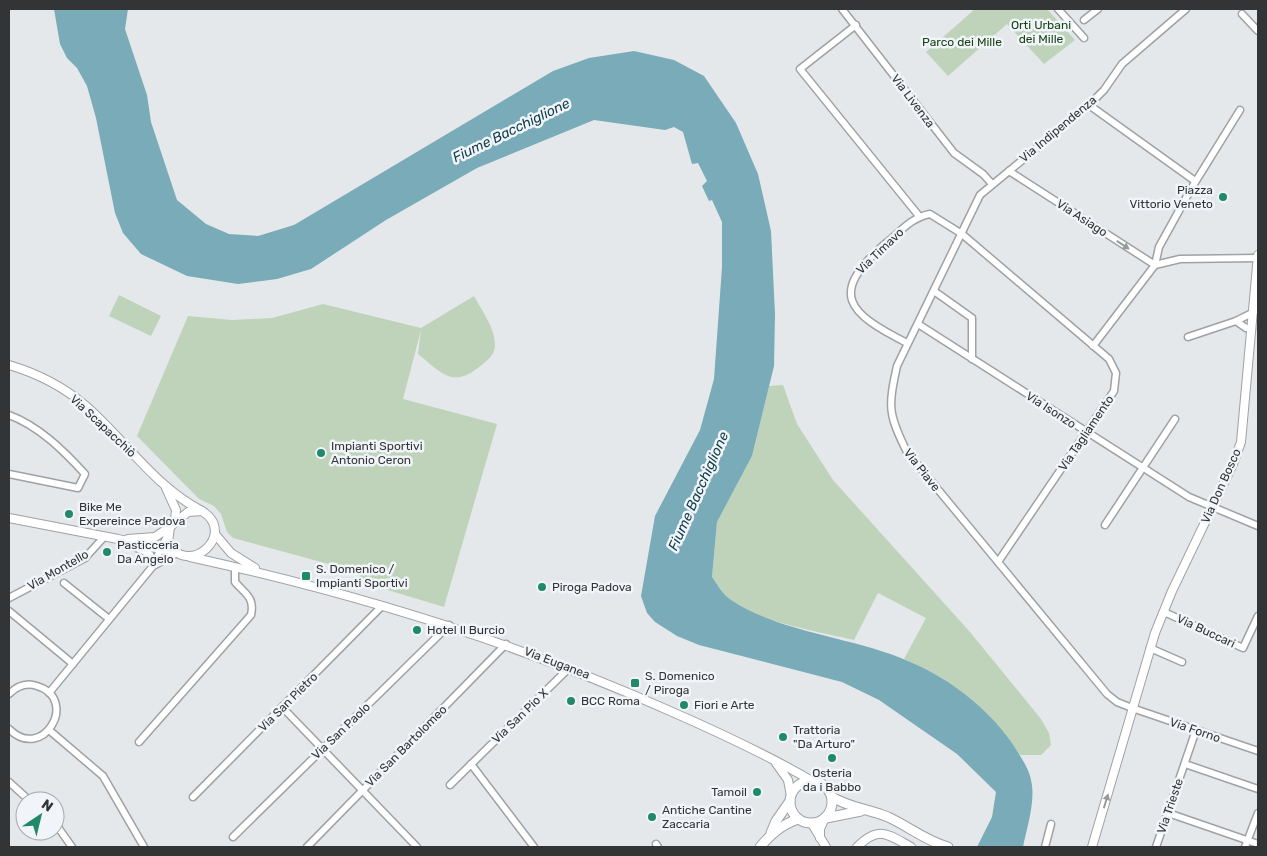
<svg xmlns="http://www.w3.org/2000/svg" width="1267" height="856" viewBox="0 0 1267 856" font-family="Rubik,sans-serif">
<rect width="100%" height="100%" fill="#e4e8eb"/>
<g fill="#bed3ba">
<polygon points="975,9 1047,9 1075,40 1044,64 1007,24 948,76 926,52"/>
<polygon points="119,295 161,316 151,336 109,316"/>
<path d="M474,296C482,311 495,328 495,345C495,354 489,359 483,364C453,389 444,375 418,354L421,330L403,399L497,424L444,607L361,582L358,572L233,538L227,532L221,514L214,506L199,499L137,436L188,316L232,320L272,318L323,304L421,328Z"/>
<path d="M783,385L797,424L833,480L970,632L1041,719L1049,733L1051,745L1041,755H1020C985,703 960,687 904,659L926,618L878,593L854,640C822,632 751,621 728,598C722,592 717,584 712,577L717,522L752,456L769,386Z"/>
</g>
<path fill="#79abb8" d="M54,9H128L125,29L147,95L151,122L177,200L206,224L229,234L258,236L294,225L553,71L589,58L634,51L674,60L704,76L736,123L758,174L771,231L775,314L774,366L752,456L717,522L712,577C717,584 723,595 731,600C770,627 835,636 881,651C935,668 983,700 1014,746C1020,756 1029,768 1031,780C1036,800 1027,827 1023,847H977L992,817L996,792L957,754L879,700L842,682L699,645L677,636L655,622L647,613L641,596L655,516L700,430L714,379L722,267V222L712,200L709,201L702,186L707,181L698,163L692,164L683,132L674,127L665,130L594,120L477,168L386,220L311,269L277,279L238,284L187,276L141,254L123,233L115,213L96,118L87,86L77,68L67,58L60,44Z"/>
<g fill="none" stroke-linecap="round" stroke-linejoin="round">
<g stroke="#9ea2a5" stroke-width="9">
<g id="minor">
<polyline points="842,9 954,153 983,174 992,184"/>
<polyline points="1058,9 1084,38"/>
<path d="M1186,9L1122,64L1104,90L1089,105L980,195L897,366C888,407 888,414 907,452L1107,694L1117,702L1132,708L1258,751"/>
<polyline points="1242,14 1258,31"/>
<polyline points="1084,20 1098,9"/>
<polyline points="856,25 800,69 919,216"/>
<polyline points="1089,105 1195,181"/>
<polyline points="1009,171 1155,265 1180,259 1258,258"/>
<polyline points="934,291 972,318 972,359"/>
<polyline points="1236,321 1246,328 1252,329"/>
<polyline points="918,324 1189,497 1258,526"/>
<polyline points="1188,337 1236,321 1254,312"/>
<path d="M907,343C848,313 827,294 886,243C900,232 912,217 930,214L962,234L1109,359L1116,373L1114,391L998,562"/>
<polyline points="1093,346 1155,265 1159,247 1191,189 1240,110"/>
<path d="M9,415C39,426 64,451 85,474L78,488L9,474"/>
<polyline points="1105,525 1175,419"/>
<polyline points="125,543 150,554 153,566"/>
<polyline points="154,563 168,534"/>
<polyline points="64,583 109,619"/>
<polyline points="9,598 85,558 104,537"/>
<polyline points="9,611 73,664"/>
<polyline points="1164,612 1243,648 1258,616"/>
<polyline points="1150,648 1182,662"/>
<polyline points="49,693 153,566 177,553"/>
<path d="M9,694C17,686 26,682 37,686C80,699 43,763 9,729"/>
<polyline points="282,707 417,847"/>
<polyline points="49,730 103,776 144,847"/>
<path d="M139,742L251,615C255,597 245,594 235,582V567"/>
<polyline points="471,764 534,847"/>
<polyline points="1185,764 1258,789"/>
<polyline points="9,782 30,801"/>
<polyline points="450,785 569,668"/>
<polyline points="193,797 382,606"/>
<polyline points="1168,813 1258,844"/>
<polyline points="55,823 72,847"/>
<polyline points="233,837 449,625"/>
<polyline points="656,844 658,847"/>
<polyline points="307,847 506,644"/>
<polyline points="1045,847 1051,824"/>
<polyline points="1156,847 1196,730"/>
<polyline points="1245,847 1258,813"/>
</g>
</g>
<g stroke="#9ea2a5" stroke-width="10">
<g id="tertiary">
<path d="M9,365C36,373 64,387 86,406C125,440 155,487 202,511"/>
<polyline points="166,488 176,510 175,521"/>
<path d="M202,511C239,534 187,579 168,542L170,527L188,512Z"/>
<polyline points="9,518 118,539 177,553"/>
<polyline points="215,534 231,553 255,568"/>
<polyline points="128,539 155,537 170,527"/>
<path d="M190,557C355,593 515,642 670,711C718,732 766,754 812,781"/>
<polyline points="776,763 788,780 791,796"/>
<polyline points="812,824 826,847"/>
<polyline points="820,838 820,829 824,820"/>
<path d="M857,847C879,825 887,834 911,847"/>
<polyline points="1092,847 1155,633 1172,591 1233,464 1241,442 1258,255"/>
</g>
</g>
<g stroke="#9ea2a5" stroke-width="11">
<g id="secondary">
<circle cx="811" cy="802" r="21"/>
<path d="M832,797C850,808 869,809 888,817C908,826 926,841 948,847"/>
<polyline points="826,818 861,811"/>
<polyline points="771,833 776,821 790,801"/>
<path d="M760,847C771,834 781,825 798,819"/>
</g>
</g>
<use href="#minor" stroke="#fff" stroke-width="6"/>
<use href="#tertiary" stroke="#fff" stroke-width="8"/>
<use href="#secondary" stroke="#fff" stroke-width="9"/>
</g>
<defs><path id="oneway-solid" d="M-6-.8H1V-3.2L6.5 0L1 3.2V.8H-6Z" transform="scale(1.25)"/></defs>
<g fill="#999a9a">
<use href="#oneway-solid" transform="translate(1123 245) rotate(33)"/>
<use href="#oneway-solid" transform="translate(1106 801) rotate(-73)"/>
</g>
<g fill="#208a68" stroke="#f1f5f9" stroke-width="2">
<circle cx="1223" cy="197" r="5"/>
<circle cx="321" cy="453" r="5"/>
<circle cx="69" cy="514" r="5"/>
<circle cx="107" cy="552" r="5"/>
<rect x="301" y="571" width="10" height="10" rx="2.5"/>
<circle cx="542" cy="587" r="5"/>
<circle cx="417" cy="630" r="5"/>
<rect x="630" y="678" width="10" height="10" rx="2.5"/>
<circle cx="571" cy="701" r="5"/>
<circle cx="684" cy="705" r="5"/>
<circle cx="783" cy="737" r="5"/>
<circle cx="832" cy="758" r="5"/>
<circle cx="757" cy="792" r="5"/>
<circle cx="652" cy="817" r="5"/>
</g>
<g text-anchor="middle" stroke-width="5" stroke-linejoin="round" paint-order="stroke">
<g font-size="12" fill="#194214" stroke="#f1f5f9">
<text x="1041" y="29">Orti Urbani<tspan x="1041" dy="14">dei Mille</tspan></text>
<text x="962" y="46">Parco dei Mille</text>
</g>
<g font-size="12" fill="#333435" stroke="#f1f5f9">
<text transform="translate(913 101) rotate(53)" y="4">Via Livenza</text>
<text transform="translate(1058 129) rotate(-40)" y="4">Via Indipendenza</text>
<text transform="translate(1082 218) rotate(33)" y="4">Via Asiago</text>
<text transform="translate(880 251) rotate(-44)" y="4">Via Timavo</text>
<text transform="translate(1051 410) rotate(33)" y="4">Via Isonzo</text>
<text transform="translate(103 426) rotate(43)" y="4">Via Scapacchiò</text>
<text transform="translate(1086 433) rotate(-56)" y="4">Via Tagliamento</text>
<text transform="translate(922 470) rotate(52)" y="4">Via Piave</text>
<text transform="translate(1221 486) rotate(-66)" y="4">Via Don Bosco</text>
<text transform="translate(58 570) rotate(-30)" y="4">Via Montello</text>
<text transform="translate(1206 631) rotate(25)" y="4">Via Buccari</text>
<text transform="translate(557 663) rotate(21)" y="4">Via Euganea</text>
<text transform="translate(288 702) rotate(-45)" y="4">Via San Pietro</text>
<text transform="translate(520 716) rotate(-44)" y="4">Via San Pio X</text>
<text transform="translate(1195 730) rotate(19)" y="4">Via Forno</text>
<text transform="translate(341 731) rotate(-44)" y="4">Via San Paolo</text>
<text transform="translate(406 746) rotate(-45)" y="4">Via San Bartolomeo</text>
<text transform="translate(1170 806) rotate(-71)" y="4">Via Trieste</text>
</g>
<g font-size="12" fill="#333435" stroke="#f1f5f9" text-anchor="start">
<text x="1213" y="194" text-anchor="end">Piazza<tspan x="1213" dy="14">Vittorio Veneto</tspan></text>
<text x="331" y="450">Impianti Sportivi<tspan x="331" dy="14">Antonio Ceron</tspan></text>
<text x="79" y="511">Bike Me<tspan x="79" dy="14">Expereince Padova</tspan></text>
<text x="117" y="549">Pasticceria<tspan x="117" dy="14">Da Angelo</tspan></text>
<text x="316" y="573">S. Domenico /<tspan x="316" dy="14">Impianti Sportivi</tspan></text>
<text x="552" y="591">Piroga Padova</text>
<text x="427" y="634">Hotel Il Burcio</text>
<text x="645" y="680">S. Domenico<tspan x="645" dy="14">/ Piroga</tspan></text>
<text x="581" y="705">BCC Roma</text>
<text x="694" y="709">Fiori e Arte</text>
<text x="793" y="734">Trattoria<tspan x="793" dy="14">"Da Arturo"</tspan></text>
<text x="832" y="777" text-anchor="middle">Osteria<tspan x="832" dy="14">da i Babbo</tspan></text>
<text x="747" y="796" text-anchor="end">Tamoil</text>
<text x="662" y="814">Antiche Cantine<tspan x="662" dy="14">Zaccaria</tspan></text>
</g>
<g font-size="14" font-style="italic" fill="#0f3d48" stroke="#f1f5f9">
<text transform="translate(511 130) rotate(-26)" y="5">Fiume Bacchiglione</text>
<text transform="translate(698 491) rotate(-66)" y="5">Fiume Bacchiglione</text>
</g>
</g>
<rect width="1267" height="856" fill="none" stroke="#333435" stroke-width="20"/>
<g transform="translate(40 816) rotate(35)"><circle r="24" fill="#f1f5f9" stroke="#a5a8ab"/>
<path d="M0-4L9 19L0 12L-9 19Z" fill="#208a68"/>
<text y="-8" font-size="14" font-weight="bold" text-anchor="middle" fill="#333435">N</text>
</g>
</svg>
